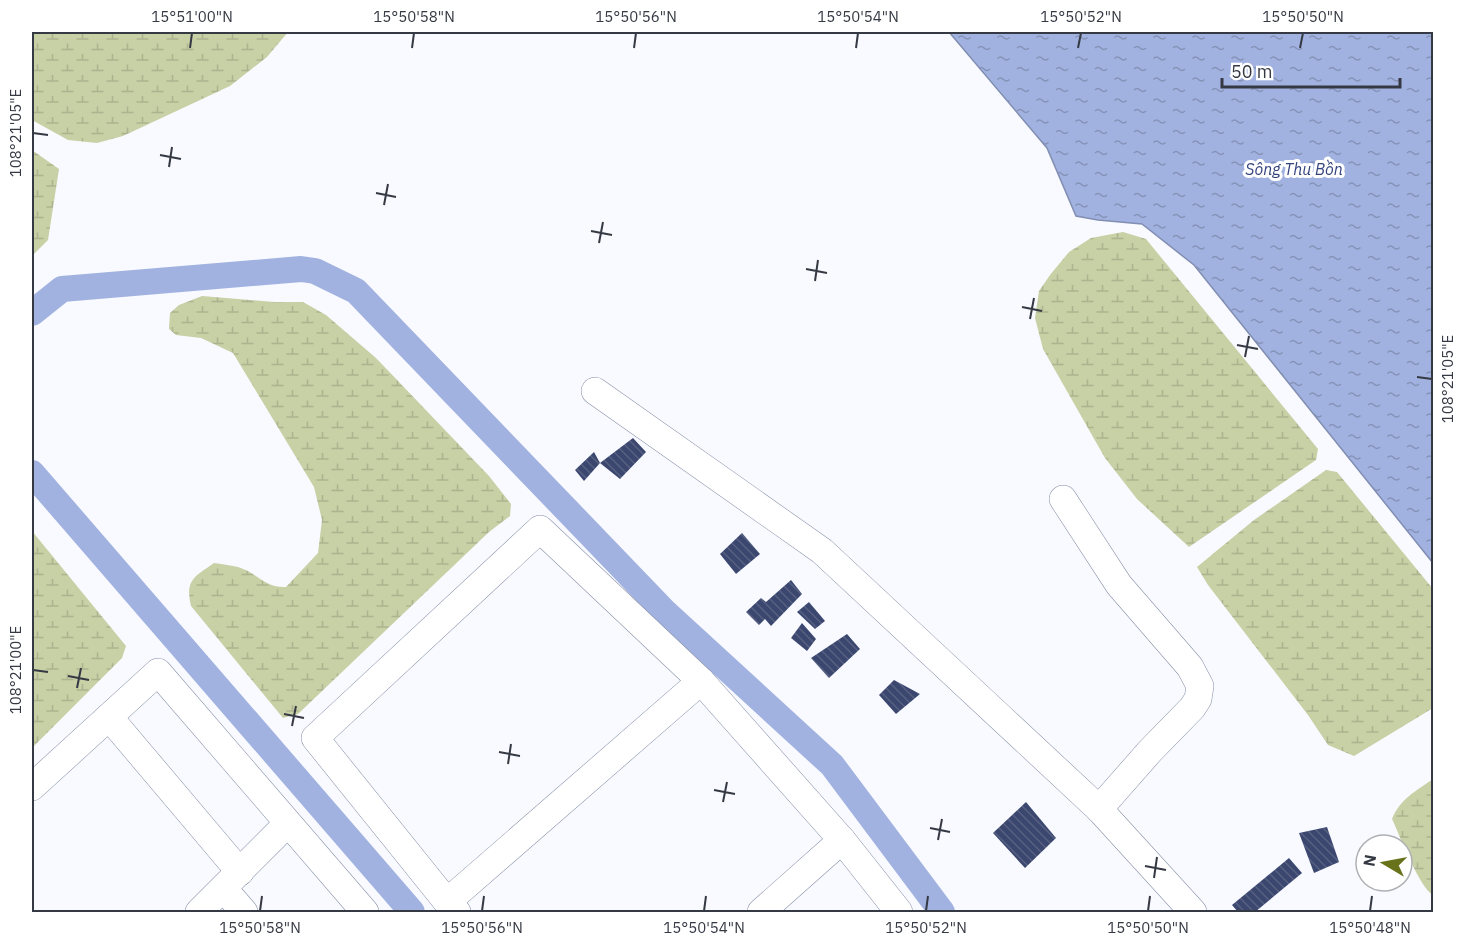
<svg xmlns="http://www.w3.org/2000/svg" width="1465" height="944" viewBox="0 0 1465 944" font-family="'IBM Plex Sans',sans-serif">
<defs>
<pattern id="wetland-marsh" width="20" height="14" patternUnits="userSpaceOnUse" patternTransform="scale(1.5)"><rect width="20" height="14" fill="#c8d0a5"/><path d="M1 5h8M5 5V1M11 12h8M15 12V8" fill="none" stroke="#acb38f"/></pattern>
<pattern id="water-ripples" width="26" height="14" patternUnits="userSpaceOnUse" patternTransform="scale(1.5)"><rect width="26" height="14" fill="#a2b2e0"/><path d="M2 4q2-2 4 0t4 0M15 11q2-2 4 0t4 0" fill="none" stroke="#8592b7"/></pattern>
<pattern id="building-back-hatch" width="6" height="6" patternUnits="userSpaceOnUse" patternTransform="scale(1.5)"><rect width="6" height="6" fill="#3b476f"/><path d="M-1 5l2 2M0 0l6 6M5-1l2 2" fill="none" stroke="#566081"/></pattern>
</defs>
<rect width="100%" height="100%" fill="#f8faff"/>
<g fill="url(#wetland-marsh)">
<polygon points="32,32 288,32 267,57 230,86 123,136 97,143 68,140 32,120"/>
<polygon points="32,150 59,169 48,240 32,256"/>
<polygon points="1123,232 1146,239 1318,449 1316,460 1189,547 1137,499 1105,458 1043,349 1035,318 1039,291 1050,275 1069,252 1091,238"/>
<path d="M202,296L274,302H303L326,315L376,358L489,476L511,504L510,516L489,532L298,714L283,718L191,606C185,580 194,577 214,563C221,564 230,565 238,567C258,573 264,588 286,587L318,553L322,520L314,487L233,353L201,338L176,335L169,329L170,313L179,305Z"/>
<polygon points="1326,470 1337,472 1433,589 1433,708 1354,756 1328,745 1308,715 1208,585 1197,567 1254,520"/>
<polygon points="32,531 126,646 122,658 32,748"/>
<path d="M1433,779V895C1419,887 1400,836 1392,819C1400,799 1416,791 1433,779Z"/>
</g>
<polygon fill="url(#water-ripples)" stroke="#818eb1" stroke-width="1.5" points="949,32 1433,32 1433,563 1194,265 1142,224 1098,220 1076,216 1047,148"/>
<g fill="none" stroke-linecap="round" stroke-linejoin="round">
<g stroke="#a2b2e0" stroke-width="26">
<polyline points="32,313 62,289 301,269 315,271 356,291 664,611 832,765 942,912"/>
<polyline points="32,473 412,912"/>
</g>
</g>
<g fill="url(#building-back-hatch)">
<polygon points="633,438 646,452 620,479 600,463 584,481 575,470 594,452 600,463"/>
<polygon points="742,533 760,554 736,574 720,554"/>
<polygon points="791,580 802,594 771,626 765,619 759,625 746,612 761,598 766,602"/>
<polygon points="809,602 825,621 815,629 797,612"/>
<polygon points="802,623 816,639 807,651 791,638"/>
<polygon points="847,634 860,649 829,678 811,658"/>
<polygon points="894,680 920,694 896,714 879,695"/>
<polygon points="1026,802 1056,838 1025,868 993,833"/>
<polygon points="1327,827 1339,862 1314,873 1299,833"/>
<polygon points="1289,858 1302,873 1255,912 1238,912 1232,905"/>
</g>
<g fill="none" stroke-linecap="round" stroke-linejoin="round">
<g stroke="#878fa7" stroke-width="28">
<g id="minor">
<polyline points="595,391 822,551 1099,809 1193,912"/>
<polyline points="1063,499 1119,585 1190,667 1200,686 1198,699 1192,708 1150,751 1099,809"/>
<polyline points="701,681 842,840 899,912"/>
<polyline points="109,717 240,872"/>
<polyline points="32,787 158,672 365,912"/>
<polyline points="224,889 244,912"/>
<polyline points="447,902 701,681 540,529 315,738 447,902 457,912"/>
<polyline points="199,912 287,824"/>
<polyline points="761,912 842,840"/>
</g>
</g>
<use href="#minor" stroke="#fff" stroke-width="27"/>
</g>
<path fill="none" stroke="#353943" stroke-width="2" d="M190,48L192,33M412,48L414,33M634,48L636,33M856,48L858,33M1078,48L1081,33M1300,48L1303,33M33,133L48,135M160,155L181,159M169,167L172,147M376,193L396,197M384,205L388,184M591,231L612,235M599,243L603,222M806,269L827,273M815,281L818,260M1022,307L1042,311M1030,319L1034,298M1237,345L1258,349M1245,357L1249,336M1417,377L1432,379M33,670L48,672M68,676L89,680M77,688L81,668M284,714L304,718M292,726L296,706M499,752L520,756M508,764L511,744M714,790L735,794M723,802L727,782M930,828L950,832M938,840L942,819M1145,866L1166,870M1154,878L1157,857M260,911L262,896M482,911L484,896M704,911L706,896M926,911L928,896M1148,911L1150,896M1370,911L1372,896"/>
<g text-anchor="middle" stroke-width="6" stroke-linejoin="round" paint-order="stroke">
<g font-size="16" font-style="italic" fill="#33437c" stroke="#fff">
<text x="1294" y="175">Sông Thu Bồn</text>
</g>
</g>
<rect width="1465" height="944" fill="none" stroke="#ffffff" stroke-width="66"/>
<g transform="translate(1384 863) rotate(280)"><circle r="28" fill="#ffffff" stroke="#aeb0b4" stroke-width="1.5"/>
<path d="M0-4.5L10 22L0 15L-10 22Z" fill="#68721b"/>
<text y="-9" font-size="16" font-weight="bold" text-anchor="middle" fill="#353943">N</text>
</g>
<path d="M1222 78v9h178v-9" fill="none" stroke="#353943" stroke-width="3"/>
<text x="1231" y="78" font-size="18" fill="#353943" stroke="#ffffff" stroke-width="4.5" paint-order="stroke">50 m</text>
<rect x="33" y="33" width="1399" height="878" fill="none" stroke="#353943" stroke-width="2"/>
<g font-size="15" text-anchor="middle" fill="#353943">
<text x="192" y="22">15°51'00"N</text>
<text x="414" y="22">15°50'58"N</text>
<text x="636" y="22">15°50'56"N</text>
<text x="858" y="22">15°50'54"N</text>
<text x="1081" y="22">15°50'52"N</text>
<text x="1303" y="22">15°50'50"N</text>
<text transform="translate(16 133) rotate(-90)" y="5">108°21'05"E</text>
<text transform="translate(1448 379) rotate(-90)" y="5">108°21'05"E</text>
<text transform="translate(16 670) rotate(-90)" y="5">108°21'00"E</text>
<text x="260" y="933">15°50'58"N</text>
<text x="482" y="933">15°50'56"N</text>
<text x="704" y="933">15°50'54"N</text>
<text x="926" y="933">15°50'52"N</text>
<text x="1148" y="933">15°50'50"N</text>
<text x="1370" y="933">15°50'48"N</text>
</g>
</svg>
